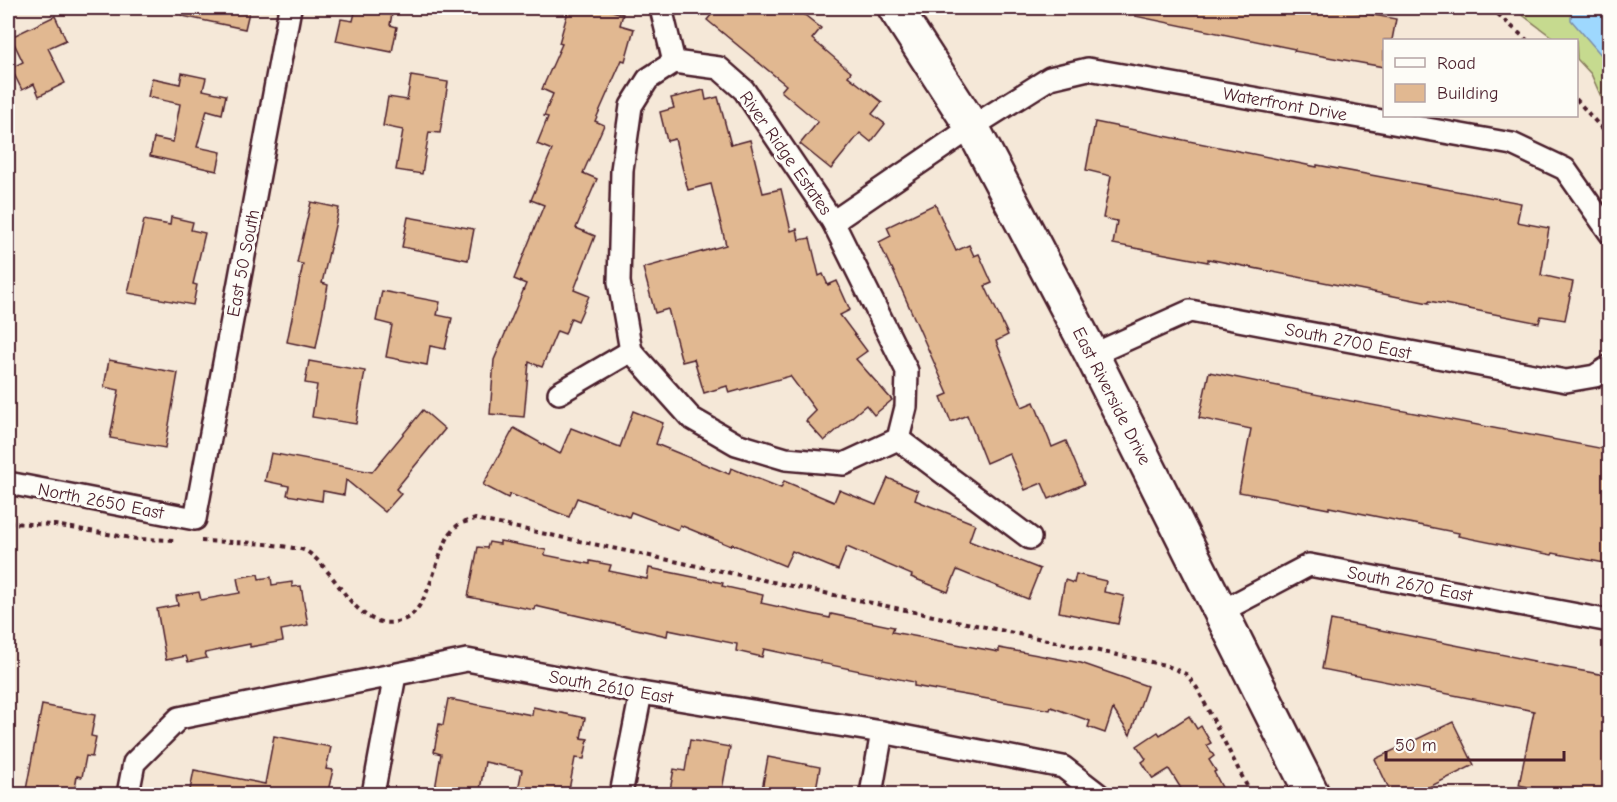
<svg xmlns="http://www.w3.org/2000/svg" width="1617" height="802" viewBox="0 0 1617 802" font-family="'Comic Neue',sans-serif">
<rect width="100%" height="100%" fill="#f5e8d8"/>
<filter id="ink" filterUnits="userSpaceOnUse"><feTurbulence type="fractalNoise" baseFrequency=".0167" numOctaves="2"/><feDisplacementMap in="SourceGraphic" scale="12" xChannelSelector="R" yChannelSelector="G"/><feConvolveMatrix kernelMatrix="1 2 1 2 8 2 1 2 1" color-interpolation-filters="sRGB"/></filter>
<g filter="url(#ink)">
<polygon fill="#c6da8f" stroke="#887c5d" stroke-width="1.5" points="1513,8 1609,8 1609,111 1606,108 1591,74 1577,59 1576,40 1556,40"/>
<polygon fill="#9ed8fe" stroke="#7c8eaa" stroke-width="1.5" points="1571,8 1609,8 1609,64 1571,20"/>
<g fill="#e1b891" stroke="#4a1f2b" stroke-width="1.5">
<polygon points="183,8 250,8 245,29 182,16"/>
<polygon points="356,8 393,8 390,25 397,27 392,52 336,41 341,19 353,21"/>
<polygon points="569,8 601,8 623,14 620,25 634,29 625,61 622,60 595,121 604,125 583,173 597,179 576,228 595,236 574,290 589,296 578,321 571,318 565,334 557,331 542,367 529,362 524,417 490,414 494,360 526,284 514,279 544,205 531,200 552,150 537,144 548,117 544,116 553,94 542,89 562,44 559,43"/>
<polygon points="717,8 796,8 821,28 812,39 851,72 848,76 882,102 872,114 885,124 871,142 860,133 831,169 800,144 818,122 781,91 786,85 707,20"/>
<polygon points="1136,8 1335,8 1396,19 1392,40 1384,40 1384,67 1294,51 1295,49 1135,16"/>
<polygon points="55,16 66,40 48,48 65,83 39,96 34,84 22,90 11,68 23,62 11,37"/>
<polygon points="182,73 206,78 203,90 226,95 222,114 207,110 197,147 221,152 217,171 150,156 154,138 173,142 180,104 148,97 152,78 180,84"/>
<polygon points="411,76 448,82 440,133 429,132 422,174 396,170 403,130 383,126 388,97 407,100"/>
<polygon points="704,90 706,100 718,97 731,145 750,140 763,193 781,189 791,231 797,229 799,240 810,238 819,276 823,274 828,285 837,281 850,310 840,315 867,351 856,359 892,400 874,415 866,405 824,441 806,421 816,411 790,376 729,393 727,386 704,393 694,359 682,362 668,309 655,313 643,268 726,245 711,184 688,190 675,139 667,141 660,112 674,108 671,98"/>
<polygon points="1095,122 1317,167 1317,165 1521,203 1517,222 1549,228 1541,275 1573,282 1565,320 1541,316 1539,323 1429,301 1429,303 1208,259 1208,262 1113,244 1117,221 1103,218 1111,176 1086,170"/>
<polygon points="311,202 339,208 322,283 328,285 316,348 287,342 303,264 297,263"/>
<polygon points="935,204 956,251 969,245 974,256 979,254 992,283 985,286 1008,335 996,341 1022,407 1034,402 1052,447 1066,441 1084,484 1049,499 1042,483 1025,490 1009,453 986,463 967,415 951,422 941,397 948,394 892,268 891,268 879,242 891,236 887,227"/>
<polygon points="171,217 193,222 191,230 205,233 193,284 197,285 193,305 128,293 144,220 170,225"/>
<polygon points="408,217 474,229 468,260 402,247"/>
<polygon points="382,291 440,302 437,315 452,318 445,349 430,346 427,365 386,357 392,325 376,321"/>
<polygon points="109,360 178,373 165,448 110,438 119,390 104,387"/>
<polygon points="309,361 365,371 356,424 312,417 317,385 305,383"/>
<polygon points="1209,372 1298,390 1298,391 1610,450 1610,564 1553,553 1552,555 1458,536 1459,533 1329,507 1329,509 1239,492 1251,429 1199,418"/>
<polygon points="423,410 445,429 396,489 401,494 385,512 346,480 344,495 323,491 322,501 287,495 289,486 265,481 271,453 372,472"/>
<polygon points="633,411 663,423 656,444 729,474 731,468 781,488 784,481 834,502 839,490 876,505 888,478 918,491 915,500 975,524 969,541 1040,569 1028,599 957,570 948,592 911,577 912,575 847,547 838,570 792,551 785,566 732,544 731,546 680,525 678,530 631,512 629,517 577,498 569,517 510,494 508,498 483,485 514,428 560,454 571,428 620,447"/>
<polygon points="500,541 546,550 545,555 590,564 590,561 611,565 609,571 647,579 649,568 723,583 722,586 763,595 761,603 830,618 831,614 894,627 892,632 999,652 999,648 1081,663 1147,686 1130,735 1113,709 1105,733 1088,727 1090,721 1051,707 1050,710 914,686 914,682 821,663 821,661 764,649 762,657 736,651 737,644 668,630 667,636 535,606 534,610 468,597 478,547 487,548 489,542 500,544"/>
<polygon points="258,574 259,579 271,577 272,585 292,582 292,587 301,586 308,625 281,630 283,641 250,647 250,644 205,653 207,658 188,662 186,656 166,660 157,609 178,605 176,596 199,592 201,600 240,593 237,578"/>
<polygon points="1076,574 1106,581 1104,592 1124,596 1118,624 1059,612 1065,580 1074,583"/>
<polygon points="1331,620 1534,661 1533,662 1610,676 1610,772 1605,795 1566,795 1519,785 1534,711 1322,669"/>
<polygon points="448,699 532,715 533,707 585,718 581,738 588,739 584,759 575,758 568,795 517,795 522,770 485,762 479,795 434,795 441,754 434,752 439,724 443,725"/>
<polygon points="42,705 95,715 91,736 96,737 92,757 86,756 82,777 77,776 74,795 25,795"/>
<polygon points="1189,716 1197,729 1201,726 1211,743 1207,745 1214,756 1209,760 1216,771 1214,772 1226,795 1185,795 1169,769 1153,779 1142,762 1146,759 1137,746 1158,732 1160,735"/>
<polygon points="1453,722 1474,765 1413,795 1392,795 1375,759"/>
<polygon points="274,736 331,747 326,769 333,770 328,791 319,789 318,795 189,795 194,770 265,784"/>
<polygon points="690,740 730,747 721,795 669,795 674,769 685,771"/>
<polygon points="768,757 820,767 815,795 761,795"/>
</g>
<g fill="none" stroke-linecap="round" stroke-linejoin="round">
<g stroke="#4a1f2b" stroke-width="26">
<g id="street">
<polyline points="661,8 674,62"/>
<polygon points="674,62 719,68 744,90 833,222 907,371 906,407 898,439 844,464 786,459 736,444 691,418 631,351 619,282 622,170 631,106 648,79"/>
<polyline points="833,222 972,127 1050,78 1088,69 1512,144 1565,169 1610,233"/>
<polyline points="1092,355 1190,311 1566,381 1595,376 1610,366"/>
<polyline points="559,393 631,351"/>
<polyline points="898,439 1030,538"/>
<polyline points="8,483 195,519 290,8"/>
<polyline points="1220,612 1309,565 1610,621"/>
<polyline points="128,794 134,763 179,718 467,660 641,693 882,732 1063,767 1098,794"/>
<polyline points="373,794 395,675"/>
<polyline points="621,794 641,693"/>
<polyline points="871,794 882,732"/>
</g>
</g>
<g stroke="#4a1f2b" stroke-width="38">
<polyline id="primary" points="895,8 972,127 1092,355 1312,794"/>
</g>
<g stroke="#4a1f2b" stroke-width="4" stroke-dasharray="4.5 4.5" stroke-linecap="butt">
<polyline points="1491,8 1527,40"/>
<polyline points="1576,99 1610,138"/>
<polyline points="8,523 55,525 137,539 175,540"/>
<path d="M201,541C231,542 263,542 293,548C297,548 302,549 306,551C338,570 355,634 400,621C434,612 434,543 458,525C462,522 470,521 475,519L1165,665L1186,674L1197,688L1251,794"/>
</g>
<use href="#street" stroke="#fdfcf7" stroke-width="21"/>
<use href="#primary" stroke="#fdfcf7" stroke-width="33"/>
</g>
</g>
<g text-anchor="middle" stroke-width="6" stroke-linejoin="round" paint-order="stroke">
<g font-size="18" fill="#4a1f2b" stroke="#fdfcf7">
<text transform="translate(1285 104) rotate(10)" y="6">Waterfront Drive</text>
<text transform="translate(786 153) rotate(55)" y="6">River Ridge Estates</text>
<text transform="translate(243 263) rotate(-79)" y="6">East 50 South</text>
<text transform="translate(1348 341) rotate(11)" y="6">South 2700 East</text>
<text transform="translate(1112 396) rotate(63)" y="6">East Riverside Drive</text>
<text transform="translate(101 501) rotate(11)" y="6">North 2650 East</text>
<text transform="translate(1410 584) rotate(11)" y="6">South 2670 East</text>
<text transform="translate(611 687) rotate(10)" y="6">South 2610 East</text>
</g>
</g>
<rect width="1617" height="802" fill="none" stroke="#fdfcf7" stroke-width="30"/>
<rect x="15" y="15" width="1587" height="772" fill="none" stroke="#4a1f2b" stroke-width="2" filter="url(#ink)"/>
<rect x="1383" y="39" width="195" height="78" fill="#fdfcf7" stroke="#b5a4a5" stroke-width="1.5"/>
<rect x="1395" y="58" width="30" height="9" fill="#fdfcf7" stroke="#b5a4a5" stroke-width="1.5"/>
<text x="1437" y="69" font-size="18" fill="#4a1f2b">Road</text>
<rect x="1395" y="84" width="30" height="18" fill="#e1b891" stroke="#b5a4a5" stroke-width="1.5"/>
<text x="1437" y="99" font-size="18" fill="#4a1f2b">Building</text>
<path d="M1386 751v9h178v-9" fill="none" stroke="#4a1f2b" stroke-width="3"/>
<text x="1395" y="751" font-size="18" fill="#4a1f2b" stroke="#fdfcf7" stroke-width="4.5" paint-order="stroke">50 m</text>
</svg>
